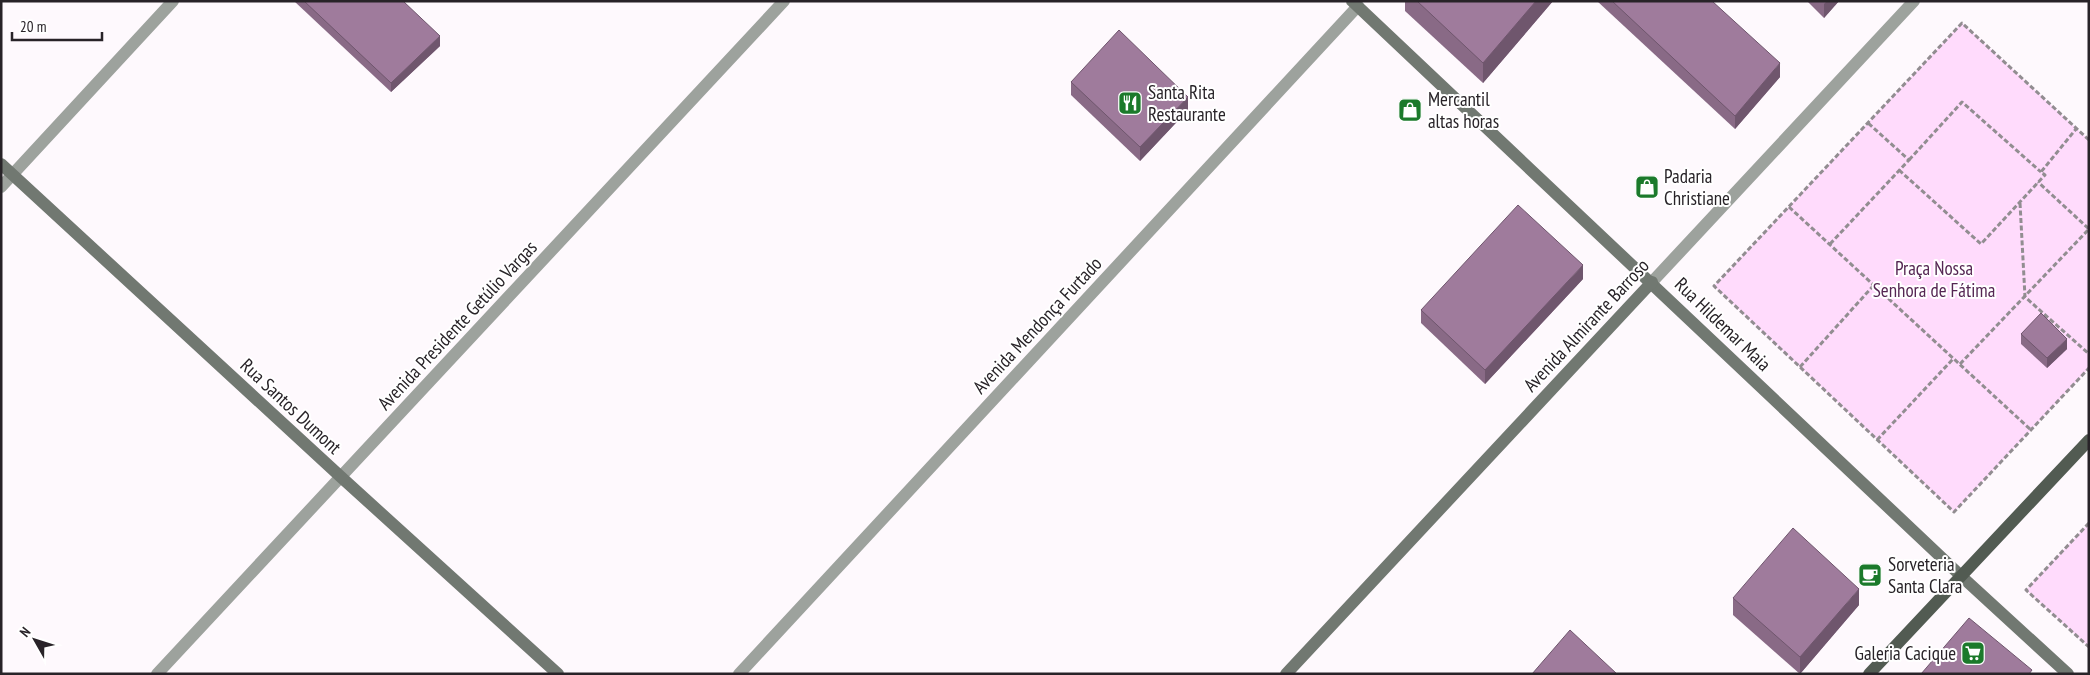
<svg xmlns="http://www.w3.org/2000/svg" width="2090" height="675" viewBox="0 0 2090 675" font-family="'PT Sans Narrow',sans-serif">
<rect width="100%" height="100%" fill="#fef9fd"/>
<g fill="#ffdbfc">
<polygon points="1962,23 2089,140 2089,368 1954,512 1714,286"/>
<polygon points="2089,523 2089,647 2026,590"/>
</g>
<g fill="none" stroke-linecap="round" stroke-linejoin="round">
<g stroke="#928d91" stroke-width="3" stroke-dasharray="5 2.5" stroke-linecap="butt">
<polyline points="2089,140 1962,23 1714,286 1954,512 2089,368"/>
<polyline points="1909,160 1962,102 2041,172"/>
<polyline points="1899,170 1981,244 2045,175 2041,172 2076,129"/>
<polyline points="2020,203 2025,297 2089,354"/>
<polyline points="1789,207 2031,430"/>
<polyline points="1830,244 1909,160 1868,123"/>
<polyline points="1960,364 2089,229 2038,182"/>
<polyline points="1800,367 1874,285"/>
<polyline points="1877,440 1953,359"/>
<polyline points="2089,523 2026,590 2089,647"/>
</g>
<g stroke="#9da29d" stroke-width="12">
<polyline points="1,187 173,1"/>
<polyline points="1652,282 1914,1"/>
<polyline points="157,674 784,1"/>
<polyline points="739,674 1358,6"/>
</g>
<g stroke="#717871" stroke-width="12">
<polyline points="1352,1 1960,575 2068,674"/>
<polyline points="1,164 341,477 558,674"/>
<polyline points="1286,674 1652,282"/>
</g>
<polyline stroke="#525b52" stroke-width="12" points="1869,674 2089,440"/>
</g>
<g fill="#896a86">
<polygon points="294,1 403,1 440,46 391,92"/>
<polygon points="1405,1 1553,1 1483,83 1405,11"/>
<polygon points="1597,1 1712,1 1780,77 1735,129"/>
<polygon points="1807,1 1839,1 1824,18"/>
<polygon points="1071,82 1188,110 1140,161 1071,95"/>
<polygon points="1583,279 1485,384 1421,323 1421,310"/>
<polygon points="2021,334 2067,349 2047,368 2021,344"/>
<polygon points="1733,598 1859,605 1800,674 1733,615"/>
</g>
<g fill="#6f566d">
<polygon points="1536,1 1553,1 1483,83 1483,63"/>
<polygon points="1827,1 1839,1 1824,18 1824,4"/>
<polygon points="440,36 440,46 391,92 391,83"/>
<polygon points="1780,63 1780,77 1735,129 1735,116"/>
<polygon points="1188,97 1188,110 1140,161 1140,147"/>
<polygon points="1583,265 1583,279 1485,384 1485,370"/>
<polygon points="2067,339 2067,349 2047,368 2047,358"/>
<polygon points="1859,589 1859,605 1800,674 1800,657"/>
</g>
<g fill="#9f7b9c" stroke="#6f566d">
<polygon points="304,1 403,1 440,36 391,83"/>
<polygon points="1417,1 1536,1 1483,63"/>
<polygon points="1612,1 1712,1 1780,63 1735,116"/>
<polygon points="1119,30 1188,97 1140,147 1071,82"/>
<polygon points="1518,205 1583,265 1485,370 1421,310"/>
<polygon points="2041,313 2067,339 2047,358 2021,334"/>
<polygon points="1793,528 1859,589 1800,657 1733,598"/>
<polygon points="1969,618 2032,670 2029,674 1921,674"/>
<polygon points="1570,630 1617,674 1532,674"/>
</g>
<defs>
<g id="restaurant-square" transform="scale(1.25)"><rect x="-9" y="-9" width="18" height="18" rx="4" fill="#1b7a2b" stroke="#fff"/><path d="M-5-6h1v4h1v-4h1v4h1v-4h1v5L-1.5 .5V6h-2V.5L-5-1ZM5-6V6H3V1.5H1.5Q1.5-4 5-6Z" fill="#fff"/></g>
<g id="shop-square" transform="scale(1.25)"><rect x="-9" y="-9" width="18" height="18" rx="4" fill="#1b7a2b" stroke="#fff"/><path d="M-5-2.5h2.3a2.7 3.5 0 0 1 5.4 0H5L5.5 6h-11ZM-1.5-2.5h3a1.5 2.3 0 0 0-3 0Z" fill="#fff"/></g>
<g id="cafe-square" transform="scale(1.25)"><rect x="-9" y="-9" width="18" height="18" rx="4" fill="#1b7a2b" stroke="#fff"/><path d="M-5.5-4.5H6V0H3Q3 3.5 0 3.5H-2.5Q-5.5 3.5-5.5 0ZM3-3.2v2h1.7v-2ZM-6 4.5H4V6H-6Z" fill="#fff"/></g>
<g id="supermarket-square" transform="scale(1.25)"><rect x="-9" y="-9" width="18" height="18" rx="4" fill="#1b7a2b" stroke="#fff"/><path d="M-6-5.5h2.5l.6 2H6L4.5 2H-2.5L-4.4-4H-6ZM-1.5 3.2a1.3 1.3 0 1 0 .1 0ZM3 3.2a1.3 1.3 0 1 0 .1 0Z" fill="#fff"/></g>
</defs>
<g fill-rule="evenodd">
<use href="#restaurant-square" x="1130" y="103"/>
<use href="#shop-square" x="1410" y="110"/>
<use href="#shop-square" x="1647" y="187"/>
<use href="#cafe-square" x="1870" y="575"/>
<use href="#supermarket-square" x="1973" y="653"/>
</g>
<g text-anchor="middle" stroke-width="4" stroke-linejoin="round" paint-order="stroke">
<g font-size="19" fill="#282328" stroke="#fff" text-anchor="start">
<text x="1148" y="99">Santa Rita<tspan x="1148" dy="22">Restaurante</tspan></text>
<text x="1428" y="106">Mercantil<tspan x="1428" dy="22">altas horas</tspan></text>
<text x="1664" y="183">Padaria<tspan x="1664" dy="22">Christiane</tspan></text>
<text x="1888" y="571">Sorveteria<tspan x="1888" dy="22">Santa Clara</tspan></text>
<text x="1956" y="660" text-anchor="end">Galeria Cacique</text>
</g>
<g font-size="19" fill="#552653" stroke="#fff">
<text x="1934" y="275">Praça Nossa<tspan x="1934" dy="22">Senhora de Fátima</tspan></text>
</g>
<g font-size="19" fill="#282328" stroke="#fff">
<text transform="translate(1723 324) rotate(44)" y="7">Rua Hildemar Maia</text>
<text transform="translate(457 325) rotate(-47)" y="7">Avenida Presidente Getúlio Vargas</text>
<text transform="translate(1037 325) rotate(-47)" y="7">Avenida Mendonça Furtado</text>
<text transform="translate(1586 325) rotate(-47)" y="7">Avenida Almirante Barroso</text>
<text transform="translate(291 406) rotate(43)" y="7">Rua Santos Dumont</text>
</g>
</g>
<rect width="2090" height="675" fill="none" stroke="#282328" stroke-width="5"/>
<g transform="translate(35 640) rotate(309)" stroke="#ffffff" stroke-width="4" paint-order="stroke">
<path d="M0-4L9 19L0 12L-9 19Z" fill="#282328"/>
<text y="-8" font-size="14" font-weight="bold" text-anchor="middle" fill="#282328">N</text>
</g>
<path d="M12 32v8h90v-8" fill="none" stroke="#282328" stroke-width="2.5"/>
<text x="20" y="32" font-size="15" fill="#282328" stroke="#ffffff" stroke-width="4" paint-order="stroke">20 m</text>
</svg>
